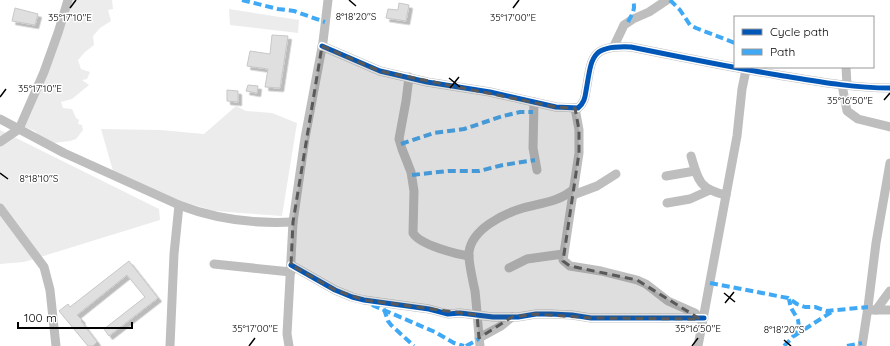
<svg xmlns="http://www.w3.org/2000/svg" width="890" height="346" viewBox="0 0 890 346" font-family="Quicksand,sans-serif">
<defs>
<filter id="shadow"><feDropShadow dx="3.5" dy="3.5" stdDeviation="0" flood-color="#0004"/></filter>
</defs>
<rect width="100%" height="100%" fill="#fff"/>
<g fill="#ececec">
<polygon points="65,0 112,0 113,9 108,10 111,21 100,28 93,36 94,45 85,52 78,60 81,69 90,72 87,79 82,80 89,85 72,99 61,102 63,108 72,109 76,118 79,120 78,124 82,125 83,130 76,139 70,141 53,143 39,136 35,131 20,125"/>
<polygon points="229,9 299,20 298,33 230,25"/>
<polygon points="236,106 246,111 272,113 297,123 282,216 214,211 159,194 113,171 101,129 160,130 204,134"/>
<polygon points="0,130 159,209 160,220 24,262 0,264"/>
</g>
<g fill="#dfdfdf" stroke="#c7c7c7" filter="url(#shadow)">
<polygon points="399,3 409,5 406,21 386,18 388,9 398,10"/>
<polygon points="15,8 38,14 35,25 12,21"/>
<polygon points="272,35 288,36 280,88 265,87 268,69 247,66 250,51 270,54"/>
<polygon points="248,85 258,86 257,93 246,91"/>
<polygon points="227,90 238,91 238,102 227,101"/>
<polygon points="129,261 158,298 109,336 104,329 145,297 127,275 77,315 82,320 81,321 97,342 93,346 88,346 59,311 68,304 70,307"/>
</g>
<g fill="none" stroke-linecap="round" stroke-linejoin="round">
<g stroke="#bebebe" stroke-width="9">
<path d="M322,46L380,71L427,82L490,92L556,107L578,108C584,103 585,98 586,91C592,57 590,45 631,47C680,57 729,67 778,75C815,81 852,88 890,88"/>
<polyline points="614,46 624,25 633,19 649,12 667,0"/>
<polyline points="846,67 847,85"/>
<path d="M409,77L406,101L399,139L402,149L411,172L414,191L413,233C420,245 456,254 469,256"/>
<polyline points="842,85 847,111 858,119 890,127"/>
<polyline points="534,102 533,148 537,170"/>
<polyline points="575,108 579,130 579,153 563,260 570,266 601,271 637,280 646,284 668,301 695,313 700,319"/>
<path d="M0,119L64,153L179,205C215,219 254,224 293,222"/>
<polyline points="0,142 19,129 44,72 58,33 68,0"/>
<path d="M691,156C698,180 699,189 726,195"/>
<polyline points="666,176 695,171"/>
<polyline points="573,195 597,186 616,174"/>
<polyline points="667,203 690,199 710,190"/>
<polyline points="0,208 44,267 50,290 56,346"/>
<polyline points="214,264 291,272"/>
<polyline points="291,265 335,290 352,297 364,300 429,309 448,314 460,313 493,317 518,317 536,314 551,314 572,315 591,318 704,318"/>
<polyline points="509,268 527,259 563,254"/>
<polyline points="871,310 890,310"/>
<polyline points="876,310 890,291"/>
<polyline points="479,338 501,326 512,317"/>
<polyline points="170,346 174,254 179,205"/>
<polyline points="289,346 287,334 293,222 305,138 323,42 328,0"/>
<path d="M480,346C478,328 477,309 475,291C473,282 468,260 469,252C472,229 503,214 523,208C541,203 559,202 574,189"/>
<polyline points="698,346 737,136 742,89 746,70"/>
<polyline points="862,346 868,307 876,243 890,163"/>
</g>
<g stroke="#3fa9f5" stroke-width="4" stroke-dasharray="8 4" stroke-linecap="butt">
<polyline points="242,0 278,9 294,11 325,22"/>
<polyline points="670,0 680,10 690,25 696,28 735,43"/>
<path d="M628,22C632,14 636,10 633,0"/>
<polyline points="401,144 434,133 464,129 503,116 520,112 533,112"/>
<polyline points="412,175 448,171 479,171 503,165 535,160"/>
<polyline points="710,283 788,298 797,304 805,307 815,307 827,311 868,307"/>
<polyline points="372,305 435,332 454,343 464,346"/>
<polyline points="384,309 388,321 391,325 414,346"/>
<polyline points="794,336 833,311"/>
<polyline points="466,346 479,339"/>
<path d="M784,346C791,339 804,328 796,316C791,308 791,309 789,299"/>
<polyline points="847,346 862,343"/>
</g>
<g stroke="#fff" stroke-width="8">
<g id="cycleway">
<path d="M322,46L380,71L427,82L490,92L556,107L578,108C584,103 585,98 586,91C592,57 590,45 631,47C680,57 729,67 778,75C815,81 852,88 890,88"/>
<polyline points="291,265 335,290 352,297 364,300 429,309 448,314 460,313 493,317 518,317 536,314 551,314 572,315 591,318 704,318"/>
</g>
</g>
<use href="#cycleway" stroke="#0057b8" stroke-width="5"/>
</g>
<path fill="#595959" fill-opacity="0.2" stroke="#595959" stroke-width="3" stroke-dasharray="8 5" stroke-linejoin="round" d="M322,46L380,71L556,107L575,108L579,130V153L563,261L570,266L637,280L700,319L591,318L536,314L512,317L479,338L477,315L364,300L335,290L291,265L293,222Z"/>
<path fill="none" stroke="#000" stroke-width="1.5" d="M349,0L356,6M70,8L76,0M513,8L519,0M449,78L460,87M450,88L459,77M0,97L6,89M884,100L890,93M0,173L8,179M724,293L735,302M725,303L734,292M784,340L791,346M249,346L255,338M692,346L698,338"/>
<g font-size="10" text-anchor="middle" fill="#000" stroke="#fff" stroke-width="3" stroke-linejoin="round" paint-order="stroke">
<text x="356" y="20">8°18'20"S</text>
<text x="513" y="21">35°17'00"E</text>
<text x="70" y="21">35°17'10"E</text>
<text x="40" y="92">35°17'10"E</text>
<text x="850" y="104">35°16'50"E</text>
<text x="39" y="182">8°18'10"S</text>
<text x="255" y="332">35°17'00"E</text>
<text x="698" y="332">35°16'50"E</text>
<text x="784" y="333">8°18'20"S</text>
</g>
<rect x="734" y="16" width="140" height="52" fill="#ffffff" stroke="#999999"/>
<rect x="742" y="29" width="20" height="6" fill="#0057b8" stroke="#999999"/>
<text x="770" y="36" font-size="12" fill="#000000">Cycle path</text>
<rect x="742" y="49" width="20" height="6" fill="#3fa9f5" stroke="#999999"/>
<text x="770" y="56" font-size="12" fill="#000000">Path</text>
<path d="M18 322v6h114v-6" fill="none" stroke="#000000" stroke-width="2"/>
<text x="24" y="322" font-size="12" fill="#000000" stroke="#ffffff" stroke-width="3" paint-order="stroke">100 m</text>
</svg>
